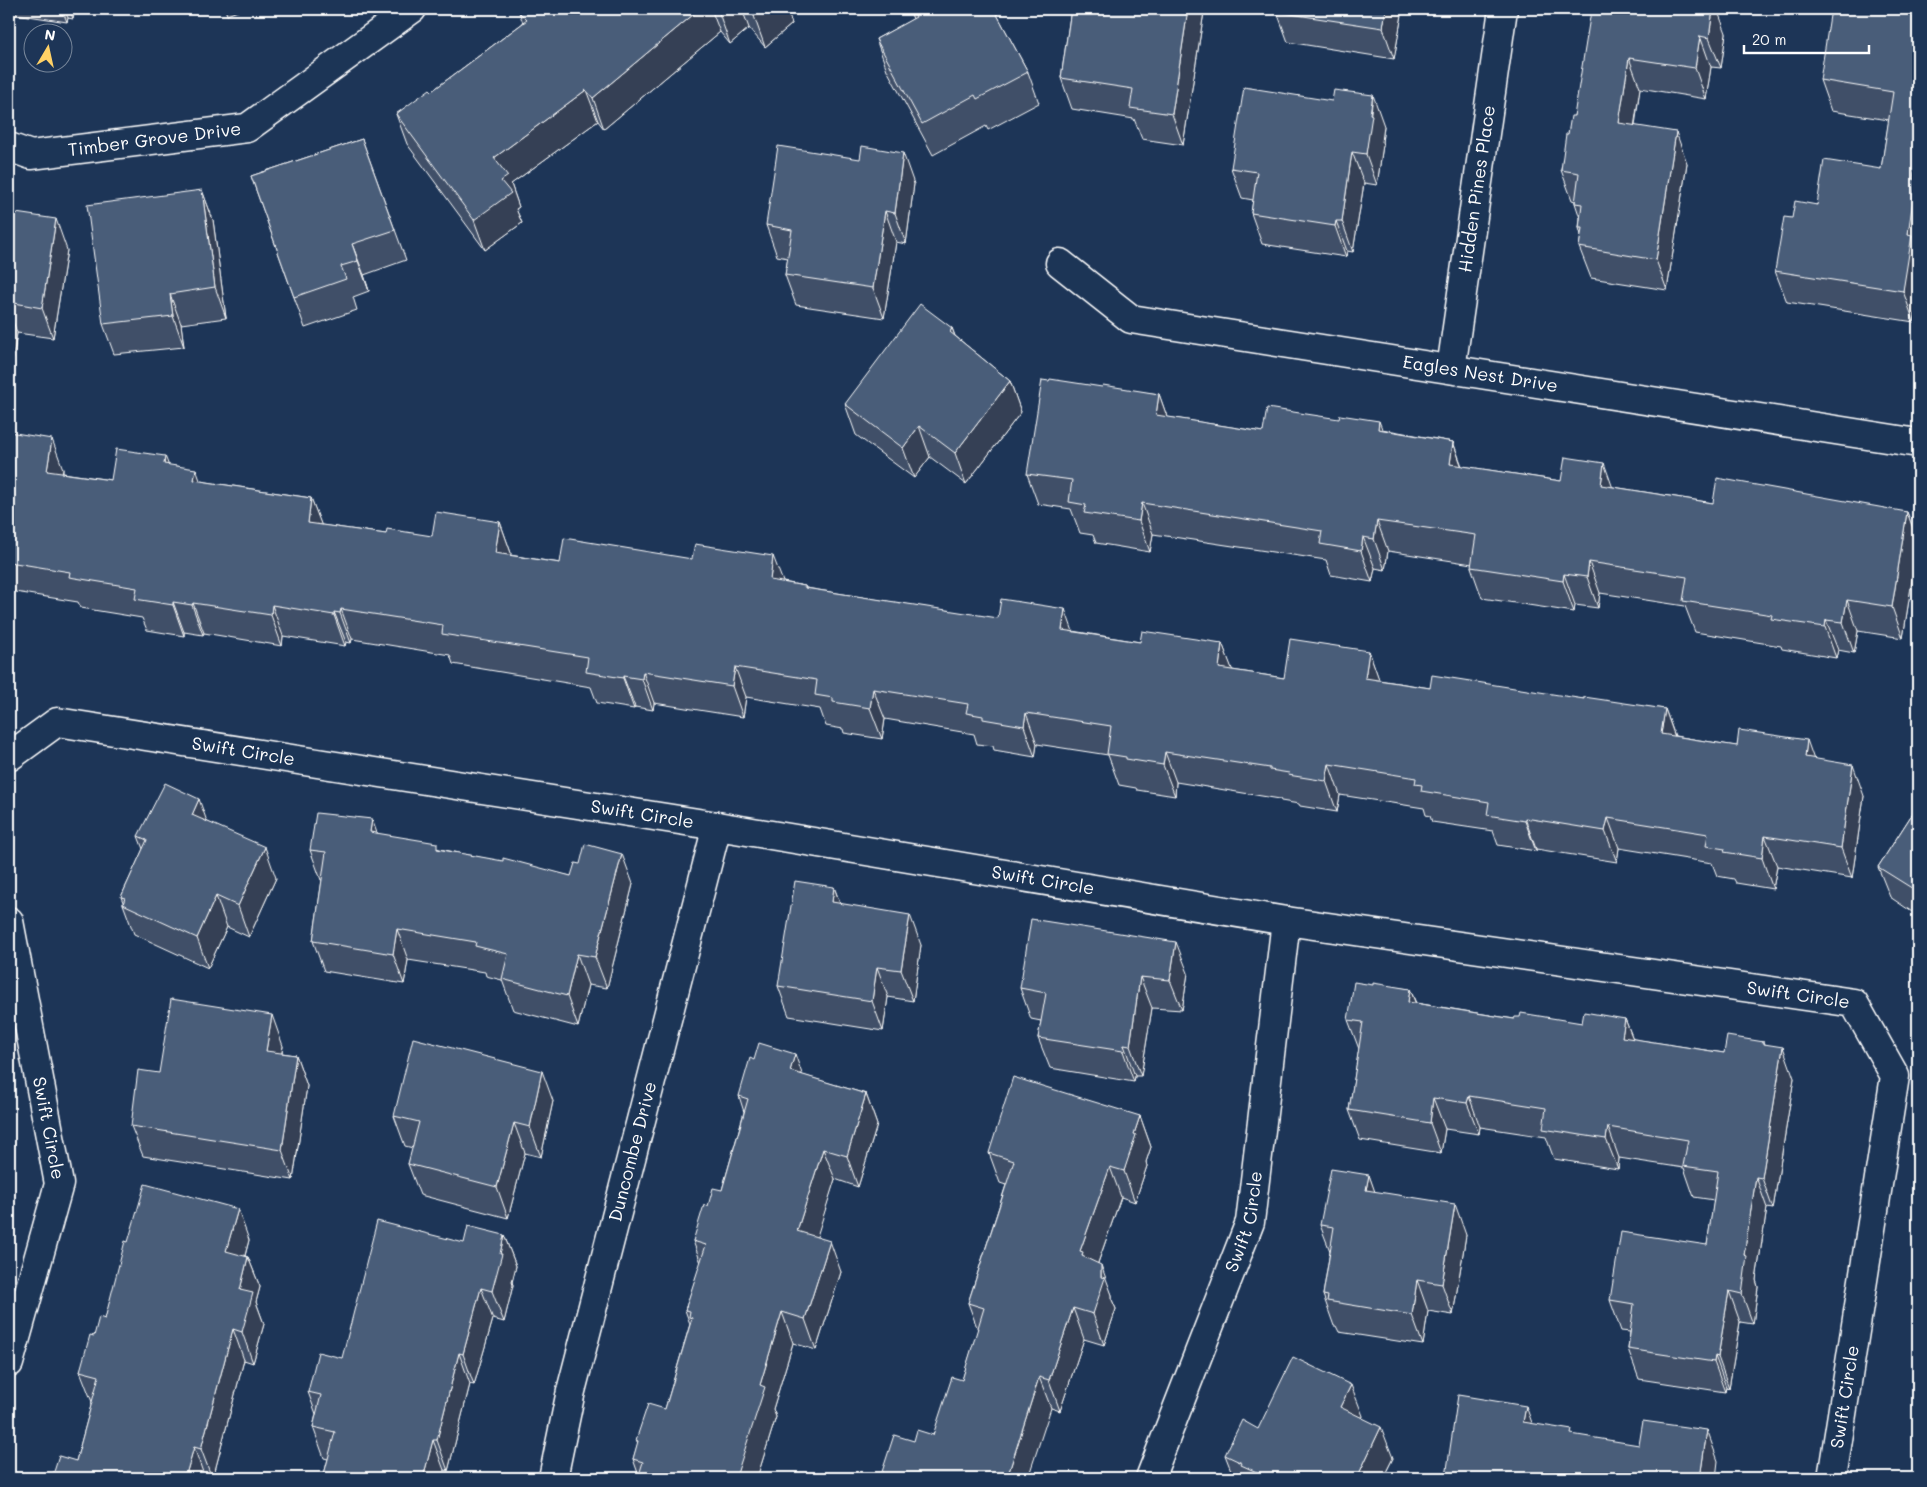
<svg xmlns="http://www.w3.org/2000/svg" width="1927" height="1487" viewBox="0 0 1927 1487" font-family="Mali,sans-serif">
<rect width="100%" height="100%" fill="#1d3557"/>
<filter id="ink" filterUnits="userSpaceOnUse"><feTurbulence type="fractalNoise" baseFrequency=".02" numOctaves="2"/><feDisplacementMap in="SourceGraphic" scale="10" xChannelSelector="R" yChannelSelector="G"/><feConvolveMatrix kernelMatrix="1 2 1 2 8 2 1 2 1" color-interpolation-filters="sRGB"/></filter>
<g filter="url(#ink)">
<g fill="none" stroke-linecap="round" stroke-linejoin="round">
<g stroke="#fff" stroke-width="31">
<g id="street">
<path id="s1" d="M9,147L31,155L247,128L412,9"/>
<path id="s2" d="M1060,263L1131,319L1918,443"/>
<path id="s3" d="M1451,369L1503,9"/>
<path id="s4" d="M9,757L57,722L717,826L1286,921L1854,1003L1895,1076L1832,1478"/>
<path id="s5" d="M9,921L59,1184L9,1363"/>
<path id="s6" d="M553,1478L571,1391L717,826"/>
<path id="s7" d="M1150,1478L1250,1222L1286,921"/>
</g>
</g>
<use href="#street" stroke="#1d3557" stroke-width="28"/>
</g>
<g fill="#405068" stroke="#fff">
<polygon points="9,9 75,9 73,19 68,18 67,22 9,13"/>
<polygon points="225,9 243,9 227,15"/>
<polygon points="575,9 787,9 792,24 765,47 749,28 730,44 720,32 604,129 598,121 511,184 519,207 516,209 522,223 485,250 407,144 396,114 432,91 523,23 519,12 572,11"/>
<polygon points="909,9 994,9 1028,72 1039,103 988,130 986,126 933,155 887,70 876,39 913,19"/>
<polygon points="1071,9 1203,9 1204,12 1183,145 1142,139 1134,119 1072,109 1061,78"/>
<polygon points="1403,9 1394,59 1288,42 1277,12"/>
<polygon points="1918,9 1918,297 1914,322 1787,302 1775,271 1792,218 1881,169 1889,120 1831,111 1820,80"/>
<polygon points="1607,14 1726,33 1721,68 1711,67 1706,99 1640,88 1635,126 1687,163 1667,290 1591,278 1579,247 1581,235 1579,228 1580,218 1575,203 1575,201 1572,200 1561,170 1568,134"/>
<polygon points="1384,126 1382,142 1383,145 1377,185 1364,183 1353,252 1347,251 1346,257 1262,244 1251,213 1253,200 1242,198 1231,168"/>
<polygon points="362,139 406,260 364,275 369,291 353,297 357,310 305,328 251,176"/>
<polygon points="914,184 906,244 896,242 884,318 796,305 785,275 788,258 777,256 766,225"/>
<polygon points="202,190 213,220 226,318 181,324 184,347 114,354 103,324"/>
<polygon points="9,209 10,212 67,250 53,338 17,333 13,359 9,358"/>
<polygon points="952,328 955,336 1010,381 1021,412 966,484 930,457 914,478 856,435 845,404"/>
<polygon points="1102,387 1159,394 1167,417 1263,432 1382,429 1453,442 1462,466 1561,481 1613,487 1713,503 1907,512 1918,542 1903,638 1858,631 1854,653 1838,650 1836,658 1782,649 1781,646 1695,632 1685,606 1600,593 1598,608 1575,605 1574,612 1482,598 1471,567 1472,564 1388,551 1385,570 1375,568 1372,582 1331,575 1326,560 1153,534 1150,552 1096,543 1093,535 1080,533 1071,509 1038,504 1027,474"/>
<polygon points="9,432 63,469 63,473 111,480 168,465 200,481 311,498 321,525 386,534 432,536 500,522 511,553 510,555 560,563 783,582 805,586 806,588 1140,642 1222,643 1232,670 1284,678 1369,651 1379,680 1430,688 1584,699 1665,709 1675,736 1814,759 1864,796 1852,878 1777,866 1773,889 1736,883 1734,879 1717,876 1712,863 1619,848 1617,862 1536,849 1536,851 1498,845 1493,831 1432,822 1430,816 1426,815 1424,808 1340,795 1337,812 1300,806 1299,804 1281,801 1280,799 1176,782 1175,796 1137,790 1136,788 1119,785 1108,755 1037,744 1035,757 994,750 993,746 977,744 974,734 885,719 882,739 844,733 843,729 826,726 820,709 746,697 743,717 654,703 653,710 635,707 634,709 597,703 591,687 453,664 450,655 352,639 351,643 346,642 345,646 283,636 282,646 204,633 203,635 184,632 184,636 147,630 142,618 81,608 78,602 9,591"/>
<polygon points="1918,805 1918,916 1890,897 1878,867"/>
<polygon points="208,822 276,878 249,937 227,927 208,968 134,934 123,904 123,902 121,897 143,849 138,836"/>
<polygon points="377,834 440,849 571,876 633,884 607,988 588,985 578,1027 513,1010 502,980 486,976 485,972 408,960 404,984 324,971 313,941 322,880 321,880 310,850"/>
<polygon points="834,887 840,903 921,945 913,1001 888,997 883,1031 789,1016 778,986"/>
<polygon points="1188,973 1182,1010 1152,1008 1141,1076 1135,1076 1134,1082 1050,1068 1038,1038 1041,1021 1031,1019 1020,988"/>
<polygon points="1373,985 1410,989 1416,1003 1514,1019 1582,1023 1625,1019 1633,1039 1724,1053 1764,1042 1765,1044 1794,1078 1773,1209 1767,1208 1756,1280 1758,1287 1753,1324 1740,1322 1729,1388 1726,1387 1725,1392 1639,1379 1628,1349 1630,1332 1621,1331 1610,1300 1707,1245 1714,1200 1694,1197 1684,1168 1619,1158 1618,1169 1554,1159 1546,1137 1480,1127 1479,1134 1445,1129 1441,1153 1360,1140 1349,1110 1359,1049 1348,1020"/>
<polygon points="283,1046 282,1053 296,1055 307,1086 293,1180 143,1156 131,1126 159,1073"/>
<polygon points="802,1075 866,1094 877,1125 858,1187 835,1179 816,1237 841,1272 816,1350 793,1343 773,1409 776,1417 757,1478 638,1478 639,1476 633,1459 638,1443 636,1440 665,1409 690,1324 685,1310 701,1263 693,1241 708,1206 722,1190 744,1112 739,1096"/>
<polygon points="553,1101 541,1157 525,1153 508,1218 420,1195 408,1164 413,1148 405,1146 394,1116"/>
<polygon points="1140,1116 1151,1147 1146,1162 1147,1166 1135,1202 1121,1197 1098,1263 1112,1295 1112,1300 1116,1309 1104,1345 1084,1339 1060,1411 1051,1408 914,1441 933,1435 962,1380 978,1330 968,1303 1006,1185 1000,1183 989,1153"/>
<polygon points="1369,1175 1374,1191 1466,1235 1453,1315 1428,1311 1423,1345 1339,1332 1336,1326 1334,1326 1323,1295 1330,1251 1320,1225"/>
<polygon points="504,1235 516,1266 512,1282 513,1285 504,1322 493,1319 474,1385 470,1384 448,1471 444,1470 442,1478 323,1478 328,1459 324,1458 313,1427 316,1414 308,1392 342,1358 464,1243"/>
<polygon points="249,1240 245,1256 248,1257 260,1287 256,1302 264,1324 253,1363 244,1360 213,1478 52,1478 76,1461 92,1402 80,1371 94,1336 105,1319 128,1242"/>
<polygon points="1363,1416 1362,1418 1393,1458 1383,1478 1234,1478 1225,1455 1258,1429"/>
</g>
<g fill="#344155" stroke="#fff">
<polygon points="62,9 64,9 68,18 67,22"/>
<polygon points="70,9 75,9 73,19"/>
<polygon points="700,9 711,9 720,32 604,129 593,98"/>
<polygon points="724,9 742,9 749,28 730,44 719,13"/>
<polygon points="763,9 787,9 792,24 765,47 754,16"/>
<polygon points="1188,9 1203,9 1204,12 1183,145 1172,114"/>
<polygon points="1386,9 1403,9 1394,59 1383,28"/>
<polygon points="1713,9 1717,9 1726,33 1721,68 1709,38"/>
<polygon points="1918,28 1918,66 1914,55"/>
<polygon points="1700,36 1711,67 1706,99 1695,68"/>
<polygon points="1629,58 1640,88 1630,154 1619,123"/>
<polygon points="586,90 598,121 511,184 519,207 516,209 522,223 485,250 474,220 494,158"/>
<polygon points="1373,95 1384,126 1382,142 1383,145 1377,185 1366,154"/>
<polygon points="1676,132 1687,163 1667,290 1656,260"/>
<polygon points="1918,145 1918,297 1914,322 1903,291 1913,179"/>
<polygon points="1352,152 1364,183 1353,252 1342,221"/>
<polygon points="903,153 914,184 906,244 895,213"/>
<polygon points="202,190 213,220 226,318 215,287"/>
<polygon points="885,211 896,242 884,318 873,288"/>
<polygon points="56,219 67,250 53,338 42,308"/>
<polygon points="1336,221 1347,251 1346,257 1335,226"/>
<polygon points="352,244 364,275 369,291 358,261"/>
<polygon points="170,294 181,324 184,347 173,316"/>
<polygon points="9,309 17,333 13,359 9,346"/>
<polygon points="952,328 963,359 950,332"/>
<polygon points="1010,381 1021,412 966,484 955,453"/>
<polygon points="1159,394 1170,425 1156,415"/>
<polygon points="1379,421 1391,452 1378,429"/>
<polygon points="919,426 930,457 914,478 903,448"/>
<polygon points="52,439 63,469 58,502 47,471"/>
<polygon points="1453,442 1464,473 1450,464"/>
<polygon points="165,456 177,487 164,464"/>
<polygon points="1604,463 1615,494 1601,485"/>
<polygon points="196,469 207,500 194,480"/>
<polygon points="311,498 323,529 308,523"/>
<polygon points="1142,503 1153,534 1150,552 1139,521"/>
<polygon points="1907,512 1918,542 1903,638 1892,607"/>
<polygon points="1377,521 1388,551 1385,570 1374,539"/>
<polygon points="500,522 511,553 506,583 495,553"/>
<polygon points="1363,537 1375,568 1372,582 1361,551"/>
<polygon points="773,556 785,587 770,580"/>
<polygon points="1589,562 1600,593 1598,608 1587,577"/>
<polygon points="1564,574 1575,605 1574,612 1563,581"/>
<polygon points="1847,600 1858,631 1854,653 1843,622"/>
<polygon points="173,602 184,632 184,636 173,605"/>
<polygon points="193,603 204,633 203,635 192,605"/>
<polygon points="272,605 283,636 282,646 271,615"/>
<polygon points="341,609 352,639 351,643 340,613"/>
<polygon points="1065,609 1076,640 1062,630"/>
<polygon points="334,612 346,642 345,646 334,615"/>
<polygon points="1826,620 1838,650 1836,658 1825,627"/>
<polygon points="1222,643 1234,674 1219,668"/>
<polygon points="1369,651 1380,682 1365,678"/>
<polygon points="735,667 746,697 743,717 732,686"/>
<polygon points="643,672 654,703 653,710 642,679"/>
<polygon points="623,676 635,707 634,709 623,678"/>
<polygon points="873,689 885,719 882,739 870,708"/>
<polygon points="1665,709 1676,740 1661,734"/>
<polygon points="1026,713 1037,744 1035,757 1024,726"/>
<polygon points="1807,740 1818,771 1805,757"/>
<polygon points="1165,752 1176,782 1175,796 1163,765"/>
<polygon points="1329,764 1340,795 1337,812 1326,781"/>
<polygon points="1853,765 1864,796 1852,878 1841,848"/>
<polygon points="199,799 210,830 192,815"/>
<polygon points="1525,818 1536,849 1536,851 1525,821"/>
<polygon points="1608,818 1619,848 1617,862 1605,831"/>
<polygon points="372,819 383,850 370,832"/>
<polygon points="1765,836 1777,866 1773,889 1762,858"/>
<polygon points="265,847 276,878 249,937 238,906"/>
<polygon points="622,854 633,884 607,988 595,957"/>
<polygon points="834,887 845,918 832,902"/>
<polygon points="216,896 227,927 208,968 197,938"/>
<polygon points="910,915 921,945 913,1001 901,970"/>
<polygon points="397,929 408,960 404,984 393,954"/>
<polygon points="1176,942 1188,973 1182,1010 1170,980"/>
<polygon points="577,954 588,985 578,1027 567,996"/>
<polygon points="877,967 888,997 883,1031 872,1001"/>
<polygon points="1140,977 1152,1008 1141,1076 1130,1046"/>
<polygon points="1410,989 1422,1020 1408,1002"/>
<polygon points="272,1015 283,1046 277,1081 266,1051"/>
<polygon points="1625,1019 1637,1049 1622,1037"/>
<polygon points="1124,1045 1135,1076 1134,1082 1123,1051"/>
<polygon points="1783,1047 1794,1078 1773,1209 1762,1178"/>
<polygon points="795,1054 806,1085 790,1071"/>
<polygon points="296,1055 307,1086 293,1180 282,1150"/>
<polygon points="542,1071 553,1101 541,1157 530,1127"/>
<polygon points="866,1094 877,1125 858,1187 847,1156"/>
<polygon points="1469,1096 1480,1127 1479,1134 1467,1103"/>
<polygon points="1433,1098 1445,1129 1441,1153 1430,1123"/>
<polygon points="1140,1116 1151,1147 1146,1162 1147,1166 1135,1202 1124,1171 1134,1134"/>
<polygon points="514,1123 525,1153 508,1218 497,1187"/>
<polygon points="1608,1127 1619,1158 1618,1169 1606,1139"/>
<polygon points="823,1149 835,1179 809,1262 797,1231"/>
<polygon points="1110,1167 1121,1197 1093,1277 1080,1251"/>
<polygon points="1369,1175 1380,1206 1366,1190"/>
<polygon points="1756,1177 1767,1208 1756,1280 1758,1287 1753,1324 1742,1294 1744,1255"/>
<polygon points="1455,1204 1466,1235 1453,1315 1442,1284"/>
<polygon points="238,1209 249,1240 238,1282 226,1251"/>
<polygon points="504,1235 516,1266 512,1282 513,1285 504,1322 492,1291"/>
<polygon points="830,1241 841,1272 816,1350 805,1319"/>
<polygon points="248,1257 260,1287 256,1302 264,1324 253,1363 242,1332 240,1290"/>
<polygon points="1101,1265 1112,1295 1112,1300 1116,1309 1104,1345 1093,1314 1101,1277"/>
<polygon points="1417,1280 1428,1311 1423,1345 1412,1315"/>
<polygon points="481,1288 493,1319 474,1385 463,1354"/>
<polygon points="1729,1291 1740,1322 1729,1388 1718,1357"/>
<polygon points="1073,1308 1084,1339 1060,1411 1049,1380"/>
<polygon points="782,1312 793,1343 773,1409 776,1417 757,1478 736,1478 736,1477 760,1385"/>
<polygon points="233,1329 244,1360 213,1478 212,1478 201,1449"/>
<polygon points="459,1353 470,1384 448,1471 437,1440"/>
<polygon points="1715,1356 1726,1387 1725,1392 1714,1362"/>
<polygon points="1039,1377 1051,1408 1028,1478 1007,1478"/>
<polygon points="1351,1385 1363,1416 1352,1438 1340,1407"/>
<polygon points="1526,1406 1537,1437 1523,1422"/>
<polygon points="1381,1427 1393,1458 1383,1478 1357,1478"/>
<polygon points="1707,1430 1718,1461 1716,1478 1700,1478"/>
<polygon points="433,1440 444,1470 442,1478 423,1478"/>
<polygon points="194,1447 205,1478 185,1478"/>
</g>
<g fill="#4a5d79" stroke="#fff">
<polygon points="523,9 570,9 572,11 575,9 700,9 593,98 586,90 494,158 508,176 501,181 511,193 474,220 396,114 430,89 432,91 527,20 519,12"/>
<polygon points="715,9 724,9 719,13"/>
<polygon points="748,9 763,9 754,16"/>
<polygon points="912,9 994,9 1028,72 977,99 975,95 922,124 876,39 916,17"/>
<polygon points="1071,9 1188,9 1172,114 1130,108 1133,89 1061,78"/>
<polygon points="1278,9 1386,9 1383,28 1277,12"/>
<polygon points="1608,9 1713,9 1709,38 1700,36 1695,68 1629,58 1619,123 1676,132 1656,260 1579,247 1582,228 1579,228 1582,204 1575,203 1579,173 1561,170 1566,134 1568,134 1571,116 1574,116 1591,11 1607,14"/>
<polygon points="1831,9 1918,9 1918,28 1914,55 1918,55 1918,145 1913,179 1916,180 1908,234 1912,235 1903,291 1775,271 1784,217 1792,218 1795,201 1817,205 1824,160 1881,169 1893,92 1820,80"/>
<polygon points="1244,87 1332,101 1334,90 1373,95 1370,114 1372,115 1366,154 1352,152 1342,221 1336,221 1335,226 1251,213 1257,172 1231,168"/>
<polygon points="362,139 395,230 352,244 358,261 341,266 346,279 294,297 251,176"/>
<polygon points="778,146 860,159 862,146 903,153 895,213 885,211 873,288 785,275 792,230 766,225"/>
<polygon points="202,190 215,287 170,294 173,316 103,324 87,205"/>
<polygon points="9,212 56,219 42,308 9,302"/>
<polygon points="920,304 952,328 950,332 1010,381 955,453 919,426 903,448 845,404"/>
<polygon points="1050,379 1102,387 1103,385 1159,394 1156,415 1263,432 1267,408 1339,419 1340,415 1379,421 1378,429 1453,442 1450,464 1561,481 1565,457 1604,463 1601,485 1713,503 1717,478 1907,512 1892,607 1847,600 1843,622 1826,620 1825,627 1771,619 1772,615 1683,601 1687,577 1589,562 1587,577 1564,574 1563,581 1471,567 1476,535 1377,521 1374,539 1363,537 1361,551 1320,544 1322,531 1142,503 1139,521 1084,513 1086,505 1069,502 1072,480 1027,474 1042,380 1049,381"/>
<polygon points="9,432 52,439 47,471 111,480 116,449 165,456 164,464 196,469 194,480 311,498 308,523 386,534 387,529 432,536 436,512 500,522 495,553 560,563 564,538 692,559 695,544 773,556 770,580 805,586 805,588 998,618 1001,599 1065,609 1062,630 1140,642 1142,631 1222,643 1219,668 1284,678 1290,639 1369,651 1365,678 1430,688 1432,675 1584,699 1584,697 1665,709 1661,734 1737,746 1739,730 1807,740 1805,757 1853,765 1841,848 1765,836 1762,858 1724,852 1725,849 1706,846 1708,834 1608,818 1605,831 1525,818 1525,821 1487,815 1489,802 1421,791 1422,785 1415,784 1416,778 1329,764 1326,781 1288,775 1289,773 1270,770 1270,768 1165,752 1163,765 1126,759 1126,757 1107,754 1111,726 1026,713 1024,726 983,719 983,716 966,713 968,704 873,689 870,708 833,702 833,698 815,695 817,680 735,667 732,686 643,672 642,679 623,676 623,678 586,672 588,657 442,634 443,625 341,609 340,613 334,612 334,615 272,605 271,615 193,603 192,605 173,602 173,605 135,599 137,588 69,577 70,572 9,562"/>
<polygon points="165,783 199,799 192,815 265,847 238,906 216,896 197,938 123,904 125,898 121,897 147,840 138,836"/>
<polygon points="1918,805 1918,892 1878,867"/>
<polygon points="316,813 372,819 370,832 437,843 437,849 503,861 503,858 571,876 575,863 580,864 585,844 622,854 595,957 577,954 567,996 502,979 508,954 475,946 476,942 397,929 393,954 313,941 326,852 310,850"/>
<polygon points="795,881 834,887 832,902 910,915 901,970 877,967 872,1001 778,986"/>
<polygon points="1031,919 1176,942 1170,980 1140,977 1130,1046 1124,1045 1123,1051 1038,1038 1046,993 1020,988"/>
<polygon points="1354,982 1373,985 1373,983 1410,989 1408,1002 1514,1019 1515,1017 1520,1017 1521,1013 1582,1023 1584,1012 1625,1019 1622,1037 1724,1053 1727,1036 1764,1042 1764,1044 1783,1047 1762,1178 1756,1177 1744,1255 1747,1256 1742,1294 1729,1291 1718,1357 1715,1356 1714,1362 1628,1349 1634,1304 1610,1300 1621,1232 1707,1245 1718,1171 1683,1166 1688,1140 1608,1127 1606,1139 1543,1129 1546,1108 1469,1096 1467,1103 1433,1098 1430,1123 1349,1110 1363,1022 1348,1020"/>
<polygon points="171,999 272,1015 266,1051 296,1055 282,1150 131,1126 138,1070 159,1073"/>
<polygon points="413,1038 542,1071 530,1127 514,1123 497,1187 408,1164 419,1122 394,1116"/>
<polygon points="759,1043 795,1054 790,1071 866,1094 847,1156 823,1149 797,1231 830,1241 805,1319 782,1312 760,1385 765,1387 736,1477 731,1476 730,1478 638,1478 643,1462 633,1459 638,1441 636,1440 648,1404 665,1409 692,1318 689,1317 690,1311 685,1310 706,1245 693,1241 704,1205 708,1206 713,1188 722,1190 748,1099 739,1096 750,1058 754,1060"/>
<polygon points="1013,1077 1140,1116 1134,1134 1136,1135 1124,1171 1110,1167 1080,1251 1083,1252 1082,1256 1101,1265 1101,1277 1105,1278 1093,1314 1073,1308 1049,1380 1039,1377 1007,1478 880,1478 894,1435 914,1441 917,1430 933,1435 952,1377 962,1380 984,1308 968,1303 1014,1161 989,1153"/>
<polygon points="1331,1169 1369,1175 1366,1190 1455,1204 1442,1284 1417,1280 1412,1315 1327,1301 1328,1296 1323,1295 1334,1227 1320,1225"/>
<polygon points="145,1184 238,1209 226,1251 248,1257 240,1290 253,1293 242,1332 233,1329 201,1449 194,1447 185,1478 52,1478 59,1456 76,1461 99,1376 80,1371 90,1335 94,1336 99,1317 105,1319 125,1241 128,1242"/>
<polygon points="377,1221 464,1243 468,1226 504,1235 500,1254 502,1254 492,1291 481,1288 463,1354 459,1353 437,1440 433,1440 423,1478 323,1478 335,1432 313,1427 321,1395 308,1392 318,1352 342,1358"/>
<polygon points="1293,1357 1351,1385 1340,1407 1381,1427 1357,1478 1289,1478 1281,1474 1279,1478 1270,1478 1241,1465 1242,1463 1225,1455 1242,1420 1258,1429"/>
<polygon points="1458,1395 1526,1406 1523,1422 1572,1430 1571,1434 1639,1445 1643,1421 1707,1430 1700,1478 1430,1478 1431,1473 1446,1476"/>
<polygon points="1918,1462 1918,1478 1916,1478"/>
</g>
</g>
<g text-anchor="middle" stroke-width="5" stroke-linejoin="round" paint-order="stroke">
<g font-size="18" fill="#fff" stroke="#1d3557">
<text dy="6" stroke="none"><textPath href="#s1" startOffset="148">Timber Grove Drive</textPath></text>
<text dy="6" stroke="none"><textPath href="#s3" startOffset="182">Hidden Pines Place</textPath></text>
<text dy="6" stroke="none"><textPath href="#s2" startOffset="444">Eagles Nest Drive</textPath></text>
<text dy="6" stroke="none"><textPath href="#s4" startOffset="248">Swift Circle</textPath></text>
<text dy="6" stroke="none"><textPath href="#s4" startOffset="652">Swift Circle</textPath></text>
<text dy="6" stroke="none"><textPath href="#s4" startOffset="1058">Swift Circle</textPath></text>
<text dy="6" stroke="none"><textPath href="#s4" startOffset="1822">Swift Circle</textPath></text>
<text dy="6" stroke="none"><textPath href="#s5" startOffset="211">Swift Circle</textPath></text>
<text dy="6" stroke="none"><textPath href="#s6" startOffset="336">Duncombe Drive</textPath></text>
<text dy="6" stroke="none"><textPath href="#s7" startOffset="274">Swift Circle</textPath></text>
<text transform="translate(1845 1397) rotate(-81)" y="6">Swift Circle</text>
</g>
</g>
<rect width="1927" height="1487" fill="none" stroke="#1d3557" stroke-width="30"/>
<rect x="15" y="15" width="1897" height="1457" fill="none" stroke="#fff" stroke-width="2" filter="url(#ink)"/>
<g transform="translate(48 48) rotate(9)"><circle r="24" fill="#1d3557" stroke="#77869a"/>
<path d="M0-4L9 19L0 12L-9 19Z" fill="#ffd166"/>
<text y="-8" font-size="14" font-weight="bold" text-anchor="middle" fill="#ffffff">N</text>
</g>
<path d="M1744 45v8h125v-8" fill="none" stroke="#ffffff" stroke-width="2.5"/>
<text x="1752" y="45" font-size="15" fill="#ffffff" stroke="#1d3557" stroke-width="4" paint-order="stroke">20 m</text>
</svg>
